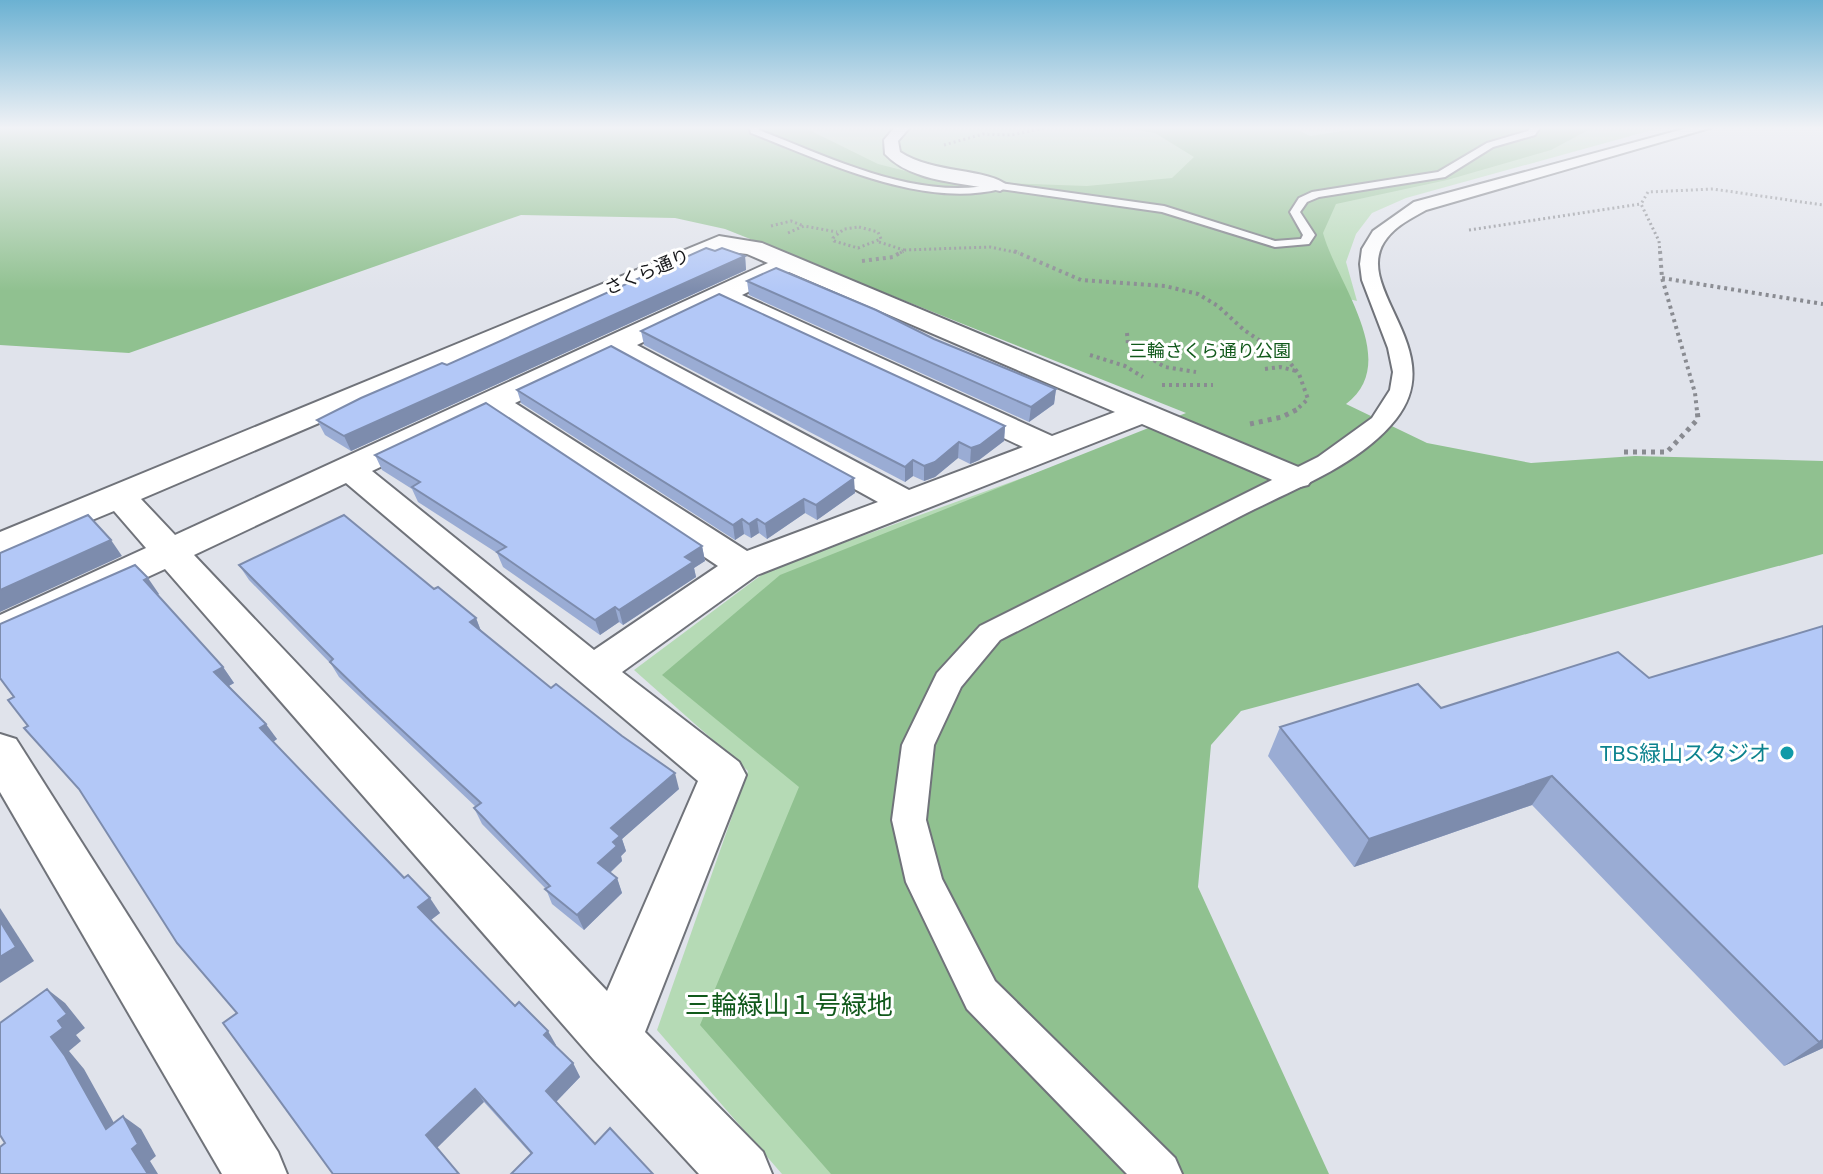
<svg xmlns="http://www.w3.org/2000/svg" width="1823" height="1174" viewBox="0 0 1823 1174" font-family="Figtree,'Noto Sans JP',sans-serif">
<rect width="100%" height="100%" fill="#e0e3eb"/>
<g fill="#b5dab5">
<polygon points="694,127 1663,127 1406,198 1372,213 1356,234 1346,262 1357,301 1113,240"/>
<polygon points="1141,435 1093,1174 782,1174 657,1030 748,771 634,670 768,570"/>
</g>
<path fill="#90c190" d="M0,127H803L878,164L945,181L1087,186L1172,178L1194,157L1155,133L1123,127H1291L1310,136L1371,127H1594L1551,150L1447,180L1336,204L1323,233C1337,284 1402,362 1346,404L1427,443L1531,463L1635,456L1823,461V554L1241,711L1211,745L1198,887L1329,1174H831L700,1025L799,787L662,675L780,575L1186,413L725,229L675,218L521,215L129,353L0,345Z"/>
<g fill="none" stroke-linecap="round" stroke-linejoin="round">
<g stroke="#70737a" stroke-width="4">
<path id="service" d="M749,127H758L759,130C832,158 920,203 1000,183L1164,206L1275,241L1301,239L1303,235L1290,212L1299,198L1312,192L1438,172L1487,143L1528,131L1531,127H1540L1535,135L1493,147L1445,177L1319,197L1307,202L1300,212L1315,235L1309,244L1275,247L1162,212L1000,189C921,209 824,161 751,133Z"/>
</g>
<g stroke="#70737a" stroke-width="4">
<g id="pedestrian">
<path d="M895,127H910L898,141L900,152C933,174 988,168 1008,186L1000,191C964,182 912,183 885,154L884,140Z"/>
<path d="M1691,127H1713L1426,210C1412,218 1397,225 1387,238C1348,286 1451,349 1396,419C1358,467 1290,490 1237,518C1158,559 1079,600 1000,640L961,687L934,745L926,820L942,879L995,981L1175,1158L1182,1174H1127L967,1009L906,882L892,820L902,745L937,673L980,626L1318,457L1372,418L1390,390L1393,372L1388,348L1362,280L1360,264L1362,249L1373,231L1414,202Z"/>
</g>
</g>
<g stroke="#70737a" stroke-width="4">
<g id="minor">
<path d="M719,236L762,243L1308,471L1313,478L1308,485L1296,488L1284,485L1142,424L757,575L622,672L739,762L746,775L645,1032L763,1152L772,1174H699L594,1060L165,569L0,645V615L146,548L114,511L0,558V532ZM722,251L747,254L768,263L175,535L141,499ZM789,272L1115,412L1052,436L742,295ZM721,305L1023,447L909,490L637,345ZM614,356L878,502L747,551L515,403ZM491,414L718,566L594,650L372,471ZM346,483L698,781L607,991L194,555Z"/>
<polygon points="0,734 16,739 278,1152 287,1174 222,1174 0,792"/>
</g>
</g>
<g stroke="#898b91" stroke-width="3" stroke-dasharray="2 3" stroke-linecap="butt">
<polyline points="944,145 983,134 1011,135 1050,127"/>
<polyline points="771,226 791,221 804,226"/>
<polygon points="859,227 878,232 881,239 858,248 834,241 833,238 844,229"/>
<polyline points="1469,230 1641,204"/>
<polyline points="788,233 804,226 837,232"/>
<polyline points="879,242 904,250"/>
<polyline points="900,253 905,250 990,247 1019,253"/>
<polyline points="1660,253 1659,241 1641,204 1648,192 1713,189 1823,205"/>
</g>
<g stroke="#898b91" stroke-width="4" stroke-dasharray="3 4" stroke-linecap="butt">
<polyline points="1014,251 1081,280 1165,286 1198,294 1218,306 1244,330 1287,359 1299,374 1308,399 1295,411"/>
<polyline points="1660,251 1662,278 1695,393 1697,411"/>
<polyline points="862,261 893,257 903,251"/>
<polyline points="1662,278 1823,304"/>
<polyline points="1127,333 1128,345 1165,367 1196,372"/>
<polyline points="1090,355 1125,366 1143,377"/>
<polyline points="1265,369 1280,367 1296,371"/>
<polyline points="1162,385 1213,385"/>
</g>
<g stroke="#898b91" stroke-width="5" stroke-dasharray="4 5" stroke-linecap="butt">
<polyline points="1250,424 1282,417 1298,409"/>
<polyline points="1624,452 1667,452 1698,419 1697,409"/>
</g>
<use href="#service" fill="#fff" fill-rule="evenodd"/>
<use href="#pedestrian" fill="#fff" fill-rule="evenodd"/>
<use href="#minor" fill="#fff" fill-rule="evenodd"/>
</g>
<g fill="#9aacd4">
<polygon points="715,251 745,256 746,270 351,451 325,435 317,420"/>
<polygon points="747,281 934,339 1056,389 1054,404 1029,422 749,295"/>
<polygon points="641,331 1005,426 1004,441 979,460 970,464 958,458 935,477 924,481 913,476 905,482 644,345"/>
<polygon points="517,390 855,493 817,520 805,513 767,539 759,533 751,538 744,534 735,540 521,403"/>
<polygon points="375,455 702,546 705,561 694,568 696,577 623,625 619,622 600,635 503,567 497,553 418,502 412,489 382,470"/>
<polygon points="239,565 434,589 476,618 481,631 551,688 679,789 622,839 626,851 621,856 622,861 610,873 617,878 622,893 584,930 552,904 546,889 482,824 474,808 476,807 339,677 331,664 249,580"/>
<polygon points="159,594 157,595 223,667 234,683 229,686 277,739 273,742 440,913 431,920 515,1006 556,1045 555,1046 573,1063 580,1077 556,1102 595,1144 653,1174 531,1154 484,1102 237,1013 79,789 28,726 14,697 0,624"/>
<polygon points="1649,678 1823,1048 1784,1066 1532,805 1354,867 1268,756 1280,727 1441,708"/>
</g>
<g fill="#7d8cad">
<polygon points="745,256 746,270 351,451 344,436"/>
<polygon points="1056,389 1054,404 1029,422 1031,407"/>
<polygon points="1005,426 1004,441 979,460 970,464 971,448"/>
<polygon points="959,442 958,458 935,477 924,481 924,466"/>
<polygon points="913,460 913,476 905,482 905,467"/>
<polygon points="854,478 855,493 817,520 816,505"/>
<polygon points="804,499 805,513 767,539 765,524"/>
<polygon points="742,519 744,534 735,540 733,525"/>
<polygon points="757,519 759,533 751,538 749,524"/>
<polygon points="111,540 122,556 0,612 0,590"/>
<polygon points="702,546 705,561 694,568 696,577 623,625 619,610 685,557"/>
<polygon points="148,578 159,594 155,596 144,580"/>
<polygon points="615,607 619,622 600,635 595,620"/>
<polygon points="476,618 482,634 470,622"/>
<polygon points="223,667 234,683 225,688 214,672"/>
<polygon points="266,724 277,739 270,744 260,728"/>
<polygon points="675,773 679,789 622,839 626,851 621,856 622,861 604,878 598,863 613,842 611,828"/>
<polygon points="1552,776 1532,805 1354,867 1369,839"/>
<polygon points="617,878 622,893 584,930 577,915"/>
<polygon points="430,898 440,913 428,922 418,907"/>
<polygon points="0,908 34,961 0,983"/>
<polygon points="47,989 65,1003 85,1028 76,1035 81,1041 69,1051 84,1069 124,1141 106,1129 51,1037"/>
<polygon points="548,1031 556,1045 552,1049 544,1035"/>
<polygon points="1823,1040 1823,1048 1784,1066 1819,1042"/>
<polygon points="573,1063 580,1077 554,1104 546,1091"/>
<polygon points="475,1089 484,1102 437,1148 426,1135"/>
<polygon points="123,1116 141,1129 156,1156 150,1161 158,1174 148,1174 132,1149"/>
</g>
<g fill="#b3c8f7" stroke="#7d8cad" stroke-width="2">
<polygon points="706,248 715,251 722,248 745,256 344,436 317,420 361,398 442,363 447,365"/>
<polygon points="776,268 876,310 934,339 1056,389 1031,407 747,281"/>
<polygon points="719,294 1005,426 980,445 971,448 959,442 935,462 924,466 913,460 905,467 641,331"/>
<polygon points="611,346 854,478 816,505 804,499 765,524 757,519 749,524 742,519 733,525 517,390"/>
<polygon points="486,403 702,546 685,557 693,562 619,610 615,607 595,620 497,552 506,547 412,487 420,482 375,455"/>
<polygon points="88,515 111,540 0,590 0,553"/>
<polygon points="344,515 434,589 438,587 476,618 470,622 551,688 556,684 622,736 675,773 611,828 620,836 613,842 617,846 598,863 617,878 577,915 545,889 550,886 474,808 481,803 366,697 330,662 333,659 239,565"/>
<polygon points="135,565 148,578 144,580 223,667 214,672 266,724 260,728 404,878 408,875 430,898 418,907 515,1006 519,1002 548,1031 544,1035 573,1063 546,1091 595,1144 610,1128 653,1174 511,1174 532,1153 475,1089 426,1135 459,1174 333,1174 223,1023 237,1013 177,943 79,789 24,728 28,726 8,700 14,697 0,678 0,624"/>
<polygon points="1823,626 1823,1040 1819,1042 1552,776 1369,839 1280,727 1418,684 1441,708 1618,652 1649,678"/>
<polygon points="0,921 16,947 0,957"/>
<polygon points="47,989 67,1014 58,1021 63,1028 51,1037 65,1056 106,1129 123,1116 138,1144 132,1149 148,1174 0,1174 0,1147 5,1143 0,1135 0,1023"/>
</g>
<linearGradient id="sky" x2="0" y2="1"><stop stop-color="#6bb1d2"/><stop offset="0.44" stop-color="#f1f2f6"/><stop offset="1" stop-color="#f1f2f6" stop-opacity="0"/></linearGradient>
<rect width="1823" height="291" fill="url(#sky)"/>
<circle fill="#0f9aa8" stroke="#fff" stroke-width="3" cx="1787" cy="753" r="8"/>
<g text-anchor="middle" stroke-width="6" stroke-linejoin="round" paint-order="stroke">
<g font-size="18" fill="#17181b" stroke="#fff">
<text transform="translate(647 272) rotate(-23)" y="6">さくら通り</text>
</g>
<g font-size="18" fill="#11591b" stroke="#fff">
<text x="1210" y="357">三輪さくら通り公園</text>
</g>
<g font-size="22" fill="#0d838f" stroke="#fff" text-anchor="end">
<text x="1771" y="761">TBS緑山スタジオ</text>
</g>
<g font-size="26" fill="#11591b" stroke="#fff">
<text x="789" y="1014">三輪緑山１号緑地</text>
</g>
</g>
</svg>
